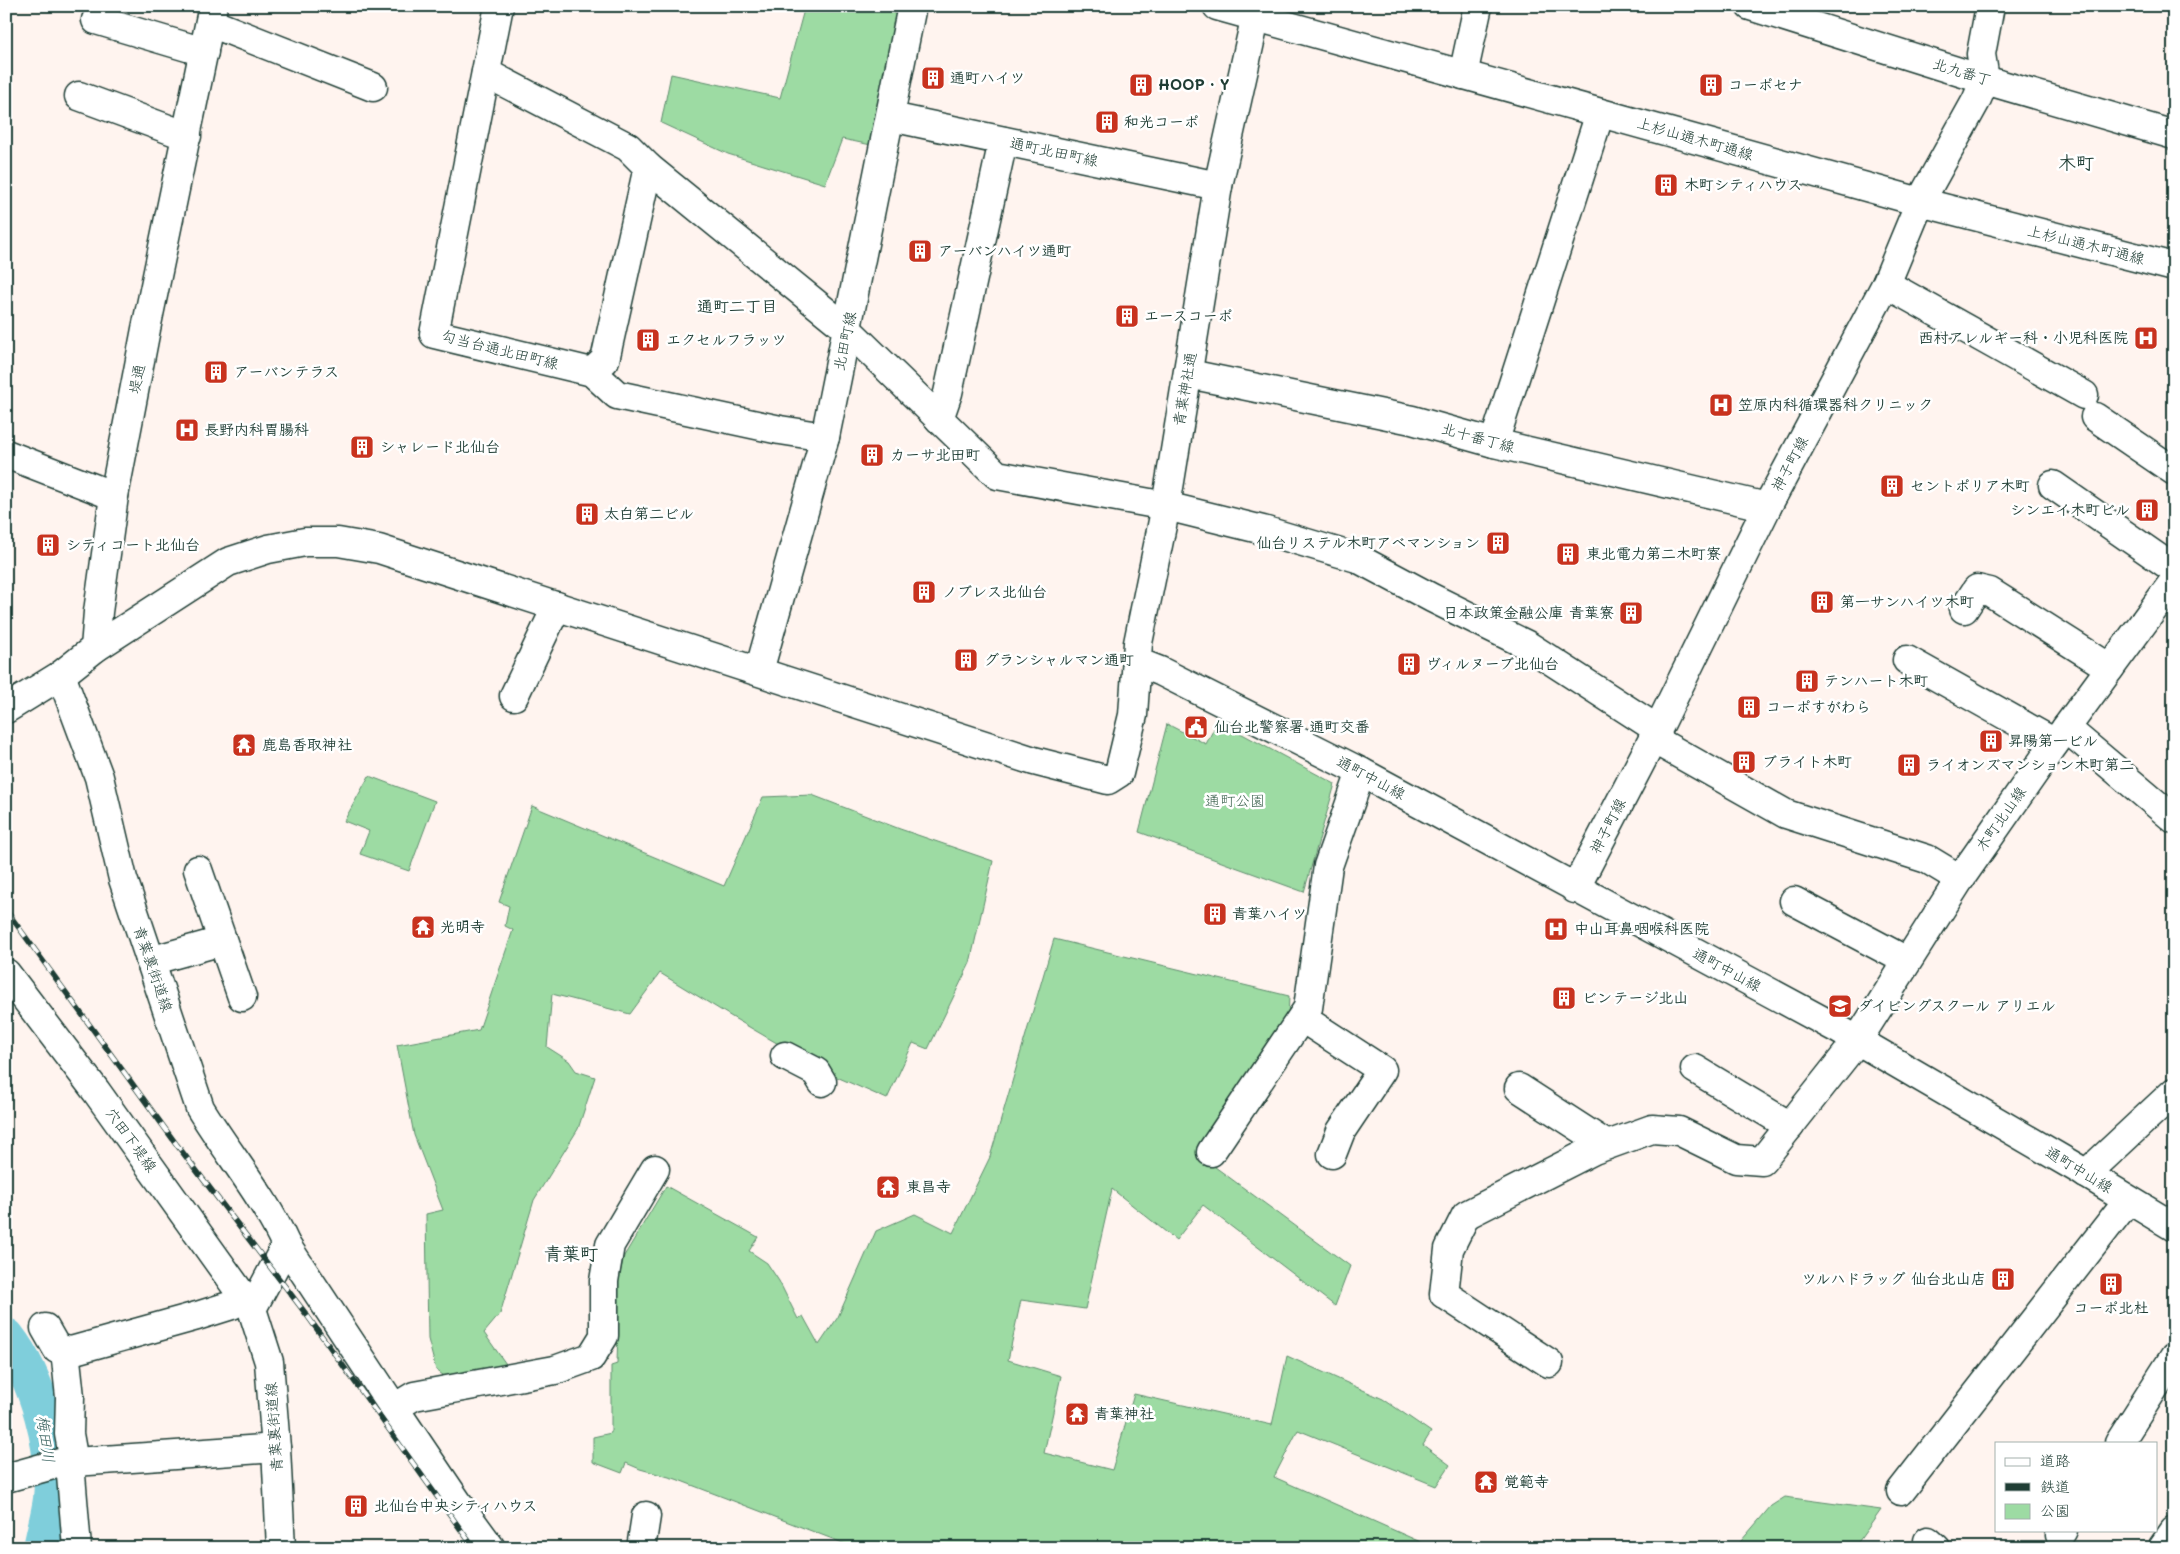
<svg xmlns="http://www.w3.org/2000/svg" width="2180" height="1554" viewBox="0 0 2180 1554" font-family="Mali,'Klee One',sans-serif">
<rect width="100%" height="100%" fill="#fff4ef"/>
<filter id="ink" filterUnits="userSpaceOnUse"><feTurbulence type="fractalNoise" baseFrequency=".02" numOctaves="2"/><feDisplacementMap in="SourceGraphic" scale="10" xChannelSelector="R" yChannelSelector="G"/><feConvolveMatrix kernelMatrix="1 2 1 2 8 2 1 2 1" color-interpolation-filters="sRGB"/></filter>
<g filter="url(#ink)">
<g fill="#9ddba3" stroke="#5e8c6c">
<polygon points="805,6 872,6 900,14 881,147 842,139 825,184 728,154 661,123 671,74 780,98"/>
<polygon points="1218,721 1335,784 1304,892 1139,832 1167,724 1206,744"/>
<polygon points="369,776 435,801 409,871 360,854 369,831 344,821"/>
<polygon points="812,795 900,829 993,861 970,963 928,1049 913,1043 887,1099 830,1074 732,1017 660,973 630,1014 552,994 547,1047 569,1061 576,1071 595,1077 578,1129 534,1200 500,1314 484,1333 513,1374 454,1383 436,1370 428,1339 426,1214 443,1210 414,1135 397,1045 479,1030 513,930 505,926 509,906 499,902 532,806 724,886 763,797"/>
<polygon points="1054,939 1289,996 1288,1022 1196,1153 1350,1266 1335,1306 1203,1205 1176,1240 1112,1189 1085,1309 1021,1300 1008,1360 1061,1376 1044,1453 1112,1470 1134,1394 1272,1425 1287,1356 1383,1399 1431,1432 1423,1445 1450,1465 1436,1486 1298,1430 1274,1477 1434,1548 856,1548 676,1479 640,1469 626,1463 622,1473 593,1462 593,1437 611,1433 611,1366 617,1364 618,1326 617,1286 624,1256 666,1186 758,1237 749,1251 767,1263 779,1281 798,1319 803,1316 819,1345 838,1317 876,1231 915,1214 953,1233 990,1157"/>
<polygon points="1785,1497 1881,1510 1854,1548 1735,1548 1771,1506"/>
</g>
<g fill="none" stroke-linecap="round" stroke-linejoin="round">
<path stroke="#7fcedb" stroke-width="38" d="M6,1337C38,1378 57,1448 52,1499C50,1515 45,1532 42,1548"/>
<g stroke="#1f3d34" stroke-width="31">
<g id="minor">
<polyline points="499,6 434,334 592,372 617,395 780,430 825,437"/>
<polyline points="1217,6 1920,202 2174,267"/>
<polyline points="1750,6 1985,80 2174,135"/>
<polyline points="96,20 204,52"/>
<polyline points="211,23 373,87"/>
<polyline points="486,73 628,147 648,167 605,360 592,372"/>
<polyline points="1463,75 1478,6"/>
<polyline points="79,96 187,136"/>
<polyline points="891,117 1218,186"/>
<polyline points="648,167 847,329 997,475 1166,506 1263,530 1357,558 1432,598 1527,645 1657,729"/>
<polyline points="1886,284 2084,395"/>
<polyline points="1189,374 1412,420 1494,443 1767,507"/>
<polyline points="2095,417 2174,471"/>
<polyline points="939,419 948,393 1003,141"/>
<polyline points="1494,443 1600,113"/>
<polyline points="6,454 114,496"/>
<polyline points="2053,485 2174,569"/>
<polyline points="1964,609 1977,589 1990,592 2110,668"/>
<polyline points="95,648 98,612 114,496 146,329 213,6"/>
<polyline points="1907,660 2055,743"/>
<polyline points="1137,662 1160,671 1361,772 1838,1029 2075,1167 2174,1227"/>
<polyline points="759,671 825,437 912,6"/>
<path d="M61,675L99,777L123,879L200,1108C228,1154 264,1196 286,1245L394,1408L414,1396L555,1370L591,1357L604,1336V1281L610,1245L655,1169"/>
<polyline points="514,696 557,606"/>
<polyline points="6,709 61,675 95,648 228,562 268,549 305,542 338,542 379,549 1034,761 1108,780 1119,773 1133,715 1138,643 1166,506 1218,186 1258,6"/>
<polyline points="2066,728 2174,819"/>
<polyline points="1653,739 1786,814 1927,859 1960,879"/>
<polyline points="198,870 242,997"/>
<polyline points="1575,889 1653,739 1767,507 1886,284 1920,202 1976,101 1985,80 1981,54 1990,6"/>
<polyline points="1794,901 1907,961"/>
<polyline points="150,961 222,941"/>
<polyline points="6,973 96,1091 252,1309 269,1362 276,1448 281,1548"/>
<polyline points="1302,1018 1382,1070 1341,1131 1332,1154"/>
<polyline points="785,1056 816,1072 822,1082"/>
<polyline points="1695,1069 1790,1126"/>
<polyline points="1519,1088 1607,1145"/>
<polyline points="1211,1152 1308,1008 1328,866 1361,772"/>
<polyline points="2086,1174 2174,1092"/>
<polyline points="252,1309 286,1245"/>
<polyline points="45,1328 57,1349 71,1351 197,1316 232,1305 243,1296"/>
<polyline points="65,1350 70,1397 69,1434 74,1462"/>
<polyline points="1549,1363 1444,1294 1449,1249 1466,1215 1594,1150 1652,1129 1679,1131 1736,1159 1762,1161 1857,1041 1960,879 2055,743 2174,581"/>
<polyline points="394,1408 458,1503 491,1548"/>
<polyline points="2119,1443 2174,1357"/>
<polyline points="70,1463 77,1548"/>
<polyline points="6,1478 60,1463 276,1448"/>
<polyline points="1901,1491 2128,1200"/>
<polyline points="2060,1535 2063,1530"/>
<polyline points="1928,1541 1936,1548"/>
<polyline points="641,1548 646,1516"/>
<polyline points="2162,1548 2174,1531"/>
</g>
</g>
<use href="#minor" stroke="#fff" stroke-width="28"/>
<g stroke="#1f3d34" stroke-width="5.5">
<polyline id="rail" points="6,910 177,1145 306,1314 474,1548"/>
</g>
<use href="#rail" stroke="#fff" stroke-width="4" stroke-dasharray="11" stroke-linecap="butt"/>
</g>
</g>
<defs>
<g id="building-square" transform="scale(1.25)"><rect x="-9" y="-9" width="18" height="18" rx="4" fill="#c8321e" stroke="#fff"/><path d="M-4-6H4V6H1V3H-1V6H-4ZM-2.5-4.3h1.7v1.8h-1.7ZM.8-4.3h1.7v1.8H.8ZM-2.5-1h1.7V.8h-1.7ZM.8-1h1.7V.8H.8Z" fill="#fff"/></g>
<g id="hospital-square" transform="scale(1.25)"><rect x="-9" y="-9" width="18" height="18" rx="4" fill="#c8321e" stroke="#fff"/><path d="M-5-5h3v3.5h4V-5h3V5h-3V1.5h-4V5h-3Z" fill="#fff"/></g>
<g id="civic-square" transform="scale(1.25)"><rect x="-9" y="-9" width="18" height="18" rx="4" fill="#c8321e" stroke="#fff"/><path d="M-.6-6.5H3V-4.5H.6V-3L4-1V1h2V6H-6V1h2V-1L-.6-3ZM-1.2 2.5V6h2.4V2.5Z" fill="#fff"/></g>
<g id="temple-square" transform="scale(1.25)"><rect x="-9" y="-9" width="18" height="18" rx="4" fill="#c8321e" stroke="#fff"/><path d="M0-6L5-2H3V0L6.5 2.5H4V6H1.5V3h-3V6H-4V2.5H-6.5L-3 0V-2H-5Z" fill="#fff"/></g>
<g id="school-square" transform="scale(1.25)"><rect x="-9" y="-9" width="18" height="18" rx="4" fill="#c8321e" stroke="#fff"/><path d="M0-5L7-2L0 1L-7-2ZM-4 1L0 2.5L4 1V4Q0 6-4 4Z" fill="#fff"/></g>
</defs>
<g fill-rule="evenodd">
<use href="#building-square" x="933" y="78"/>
<use href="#building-square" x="1141" y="85"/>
<use href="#building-square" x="1711" y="85"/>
<use href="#building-square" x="1107" y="122"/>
<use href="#building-square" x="1666" y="185"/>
<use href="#building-square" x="920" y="251"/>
<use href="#building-square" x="1127" y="316"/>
<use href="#hospital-square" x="2146" y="338"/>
<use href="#building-square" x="648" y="340"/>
<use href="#building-square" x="216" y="372"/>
<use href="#hospital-square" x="1721" y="405"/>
<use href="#hospital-square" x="187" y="430"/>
<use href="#building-square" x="362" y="447"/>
<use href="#building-square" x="872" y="455"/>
<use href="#building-square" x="1892" y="486"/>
<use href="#building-square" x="2147" y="510"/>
<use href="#building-square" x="587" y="514"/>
<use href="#building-square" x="1498" y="543"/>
<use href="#building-square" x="48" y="545"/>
<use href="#building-square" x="1568" y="554"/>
<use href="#building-square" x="924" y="592"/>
<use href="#building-square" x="1822" y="602"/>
<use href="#building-square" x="1631" y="613"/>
<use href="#building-square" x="966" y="660"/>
<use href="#building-square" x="1409" y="664"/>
<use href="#building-square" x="1807" y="681"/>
<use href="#building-square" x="1749" y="707"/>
<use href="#civic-square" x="1196" y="727"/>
<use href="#building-square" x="1991" y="741"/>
<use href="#temple-square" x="244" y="745"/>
<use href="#building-square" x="1744" y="762"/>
<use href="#building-square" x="1909" y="765"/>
<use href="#building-square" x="1215" y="914"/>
<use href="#temple-square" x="423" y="927"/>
<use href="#hospital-square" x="1556" y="929"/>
<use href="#building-square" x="1564" y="998"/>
<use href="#school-square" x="1840" y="1006"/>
<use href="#temple-square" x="888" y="1187"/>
<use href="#building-square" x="2003" y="1279"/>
<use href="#building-square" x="2111" y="1284"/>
<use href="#temple-square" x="1077" y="1414"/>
<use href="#temple-square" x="1486" y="1482"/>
<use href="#building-square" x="356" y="1506"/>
</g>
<g text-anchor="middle" stroke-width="5" stroke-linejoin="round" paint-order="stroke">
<g font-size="15" fill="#1f3d34" stroke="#fff">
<text transform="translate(1962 72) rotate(17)" y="5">北九番丁</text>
<text transform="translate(1695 139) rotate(16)" y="5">上杉山通木町通線</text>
<text transform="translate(1054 152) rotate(12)" y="5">通町北田町線</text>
<text transform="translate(2086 245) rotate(14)" y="5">上杉山通木町通線</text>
<text transform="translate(845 341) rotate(-78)" y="5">北田町線</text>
<text transform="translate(500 350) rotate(14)" y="5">勾当台通北田町線</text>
<text transform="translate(137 379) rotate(-79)" y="5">堤通</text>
<text transform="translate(1185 389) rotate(-80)" y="5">青葉神社通</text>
<text transform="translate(1478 438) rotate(15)" y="5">北十番丁線</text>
<text transform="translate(1790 464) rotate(-62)" y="5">神子町線</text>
<text transform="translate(1371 778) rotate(28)" y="5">通町中山線</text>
<text transform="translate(2001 819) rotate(-55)" y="5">木町北山線</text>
<text transform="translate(1608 826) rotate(-63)" y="5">神子町線</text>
<text transform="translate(153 969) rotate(71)" y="5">青葉裏街道線</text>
<text transform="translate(1727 970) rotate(28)" y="5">通町中山線</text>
<text transform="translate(131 1140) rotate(54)" y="5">穴田下堤線</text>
<text transform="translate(2079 1170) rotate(31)" y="5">通町中山線</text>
<text transform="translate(274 1427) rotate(-94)" y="5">青葉裏街道線</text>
</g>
<g font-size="15" font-weight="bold" fill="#1f3d34" stroke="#fff" text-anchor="start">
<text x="950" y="83">通町ハイツ</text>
<text x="1158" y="90">HOOP・Y</text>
<text x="1728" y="90">コーポセナ</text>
<text x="1124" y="127">和光コーポ</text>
<text x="1684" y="190">木町シティハウス</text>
<text x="938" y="256">アーバンハイツ通町</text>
<text x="1144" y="321">エースコーポ</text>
<text x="2128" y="343" text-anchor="end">西村アレルギー科・小児科医院</text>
<text x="666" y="345">エクセルフラッツ</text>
<text x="234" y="377">アーバンテラス</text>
<text x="1738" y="410">笠原内科循環器科クリニック</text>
<text x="204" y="435">長野内科胃腸科</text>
<text x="380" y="452">シャレード北仙台</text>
<text x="890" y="460">カーサ北田町</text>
<text x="1910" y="491">セントポリア木町</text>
<text x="2130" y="515" text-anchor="end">シンエイ木町ビル</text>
<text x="604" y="519">太白第二ビル</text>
<text x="1480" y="548" text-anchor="end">仙台リステル木町アベマンション</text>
<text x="66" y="550">シティコート北仙台</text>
<text x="1586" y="559">東北電力第二木町寮</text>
<text x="942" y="597">ノブレス北仙台</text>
<text x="1840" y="607">第一サンハイツ木町</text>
<text x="1614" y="618" text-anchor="end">日本政策金融公庫 青葉寮</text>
<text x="984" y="665">グランシャルマン通町</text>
<text x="1426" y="669">ヴィルヌーブ北仙台</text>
<text x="1824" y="686">テンハート木町</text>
<text x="1766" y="712">コーポすがわら</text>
<text x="1214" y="732">仙台北警察署 通町交番</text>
<text x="2008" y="746">昇陽第一ビル</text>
<text x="262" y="750">鹿島香取神社</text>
<text x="1762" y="767">ブライト木町</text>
<text x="1926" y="770">ライオンズマンション木町第二</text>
<text x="1232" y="919">青葉ハイツ</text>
<text x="440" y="932">光明寺</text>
<text x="1574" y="934">中山耳鼻咽喉科医院</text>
<text x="1582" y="1003">ビンテージ北山</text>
<text x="1858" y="1011">ダイビングスクール アリエル</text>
<text x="906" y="1192">東昌寺</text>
<text x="1986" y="1284" text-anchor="end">ツルハドラッグ 仙台北山店</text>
<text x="2111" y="1313" text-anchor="middle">コーポ北杜</text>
<text x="1094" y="1419">青葉神社</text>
<text x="1504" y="1487">覚範寺</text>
<text x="374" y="1511">北仙台中央シティハウス</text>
</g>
<g font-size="15" fill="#3e6450" stroke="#fff">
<text x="1235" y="806">通町公園</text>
</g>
<g font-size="16" font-weight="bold" fill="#1f3d34" stroke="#fff">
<text x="737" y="312">通町二丁目</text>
</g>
<g font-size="16" font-style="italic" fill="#37615e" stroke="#fff">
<text transform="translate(46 1439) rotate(82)" y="6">梅田川</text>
</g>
<g font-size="18" font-weight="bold" fill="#1f3d34" stroke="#fff">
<text x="2076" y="169">木町</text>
<text x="571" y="1260">青葉町</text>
</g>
</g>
<rect width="2180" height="1554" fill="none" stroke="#fff" stroke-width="25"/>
<rect x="12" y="12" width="2155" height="1529" fill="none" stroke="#1f3d34" stroke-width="2" filter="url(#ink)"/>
<rect x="1995" y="1442" width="162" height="90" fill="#ffffff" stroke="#a5b1ae"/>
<rect x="2005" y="1458" width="25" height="8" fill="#ffffff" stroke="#a5b1ae"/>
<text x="2040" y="1466" font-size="15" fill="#1f3d34">道路</text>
<rect x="2005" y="1483" width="25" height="8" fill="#1f3d34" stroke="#a5b1ae"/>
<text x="2040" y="1492" font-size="15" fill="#1f3d34">鉄道</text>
<rect x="2005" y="1504" width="25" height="15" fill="#9ddba3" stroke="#a5b1ae"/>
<text x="2040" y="1516" font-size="15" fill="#1f3d34">公園</text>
</svg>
